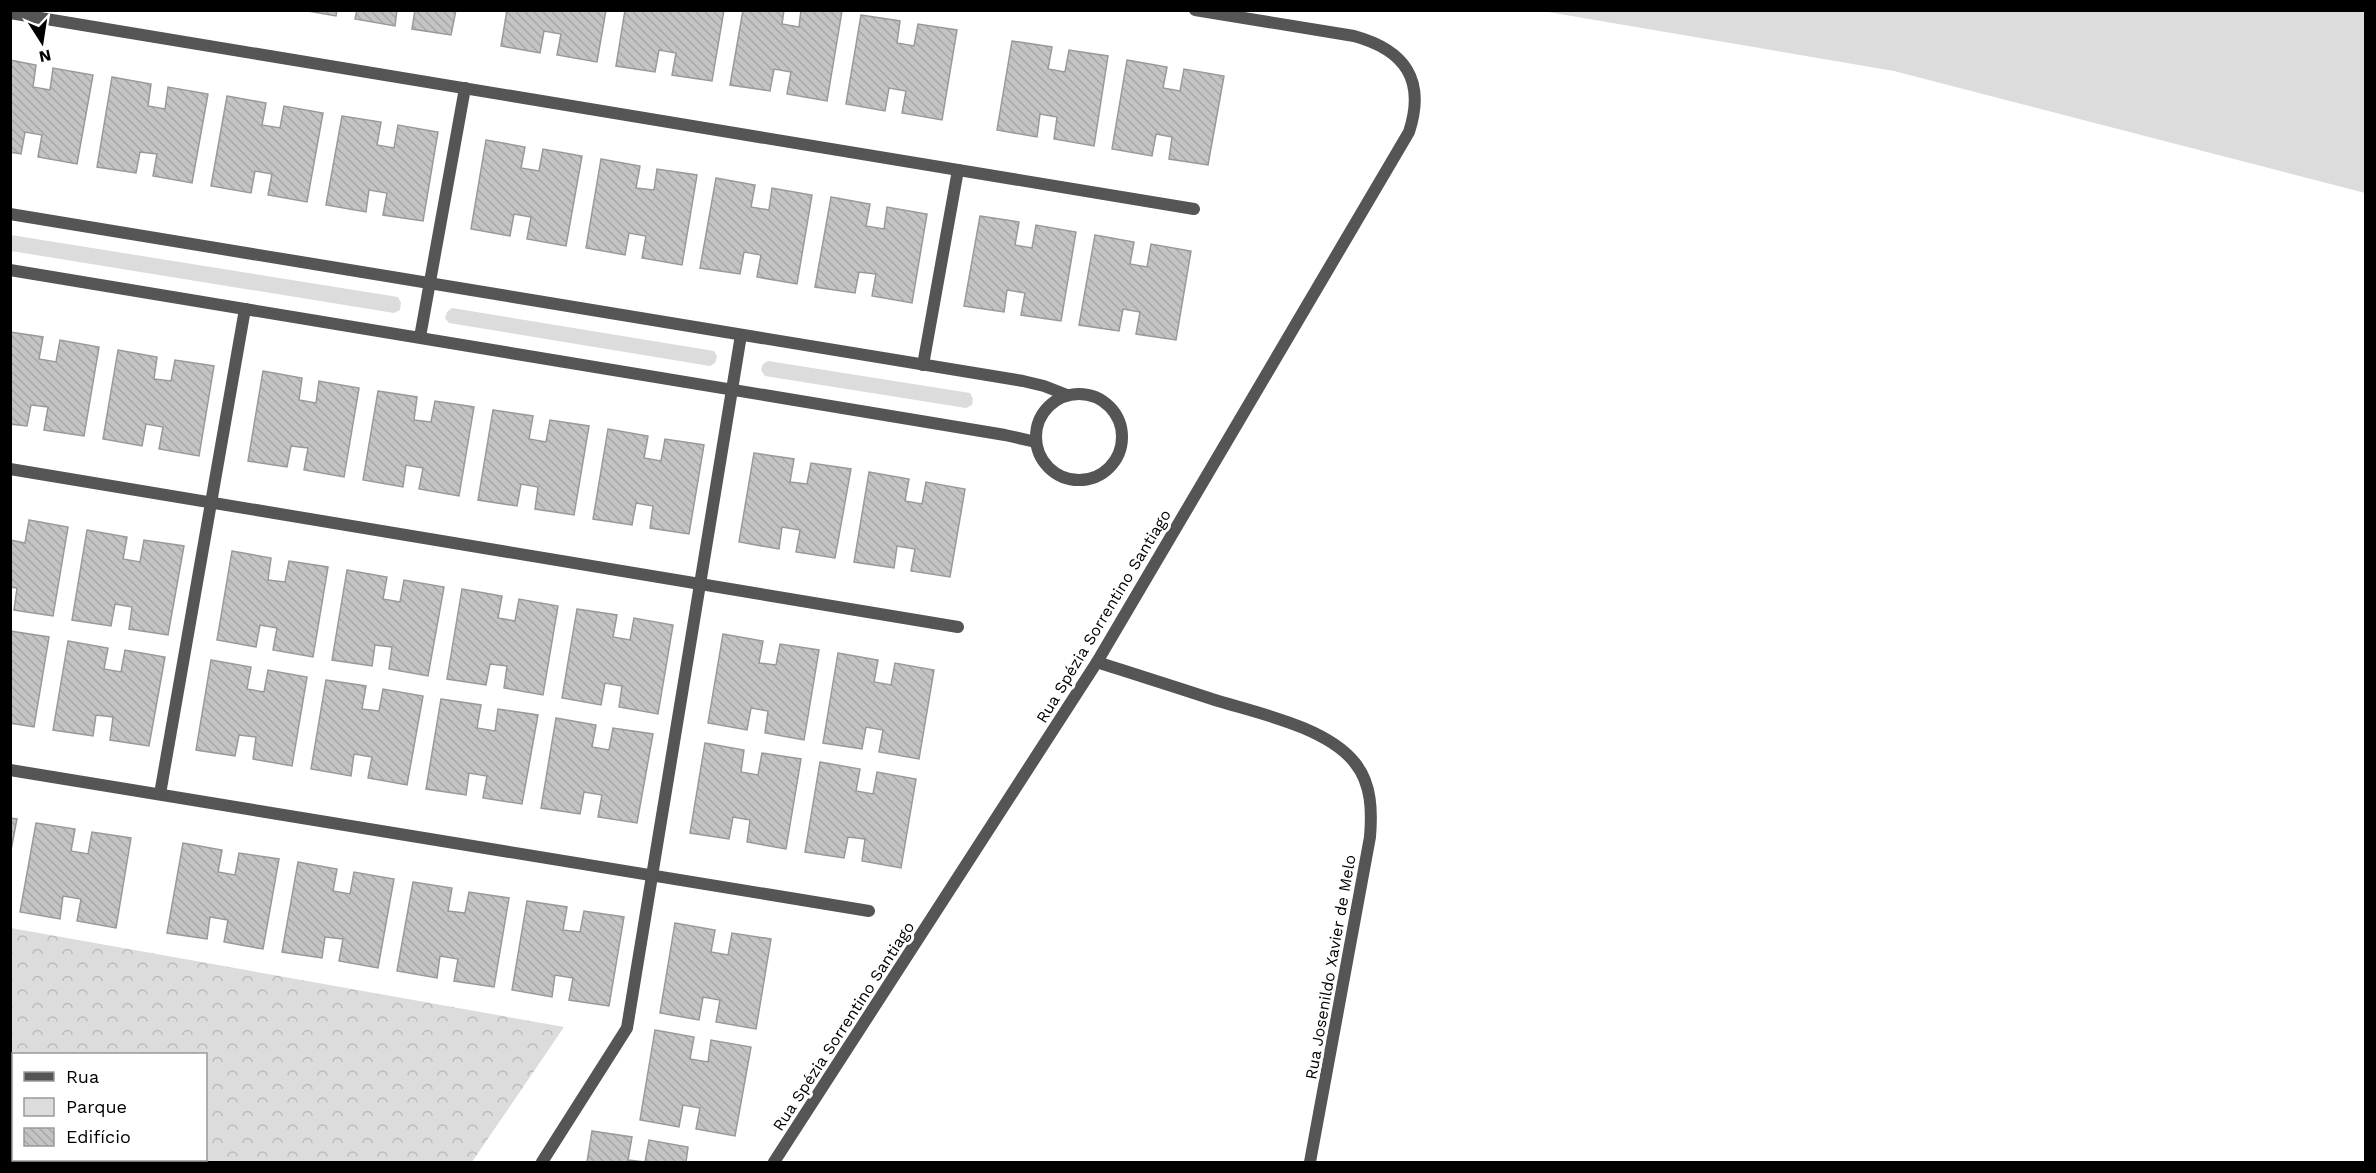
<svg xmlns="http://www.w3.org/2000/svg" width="2376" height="1173" viewBox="0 0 2376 1173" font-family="'Work Sans',sans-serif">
<defs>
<pattern id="forest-crowns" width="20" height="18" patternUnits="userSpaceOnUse" patternTransform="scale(1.5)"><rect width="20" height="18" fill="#dcdcdc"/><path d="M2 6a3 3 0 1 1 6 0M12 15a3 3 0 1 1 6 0" fill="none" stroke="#bbb"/></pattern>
<pattern id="building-back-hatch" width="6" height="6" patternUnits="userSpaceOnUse" patternTransform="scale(1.5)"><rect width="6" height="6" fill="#c4c4c4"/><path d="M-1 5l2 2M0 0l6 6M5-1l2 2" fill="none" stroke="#a7a7a7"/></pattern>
</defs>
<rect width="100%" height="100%" fill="#fff"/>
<g fill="#dcdcdc">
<polygon points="1542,11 2365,11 2365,193 1894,71"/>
<polygon points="11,235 398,297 401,303 400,310 394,313 11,251"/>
<polygon points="452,308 714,351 717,356 715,363 710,366 449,323 445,318 447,312"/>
<polygon points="768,361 970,393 973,399 972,405 966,408 765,376 761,370 763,364"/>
</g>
<path fill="url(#forest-crowns)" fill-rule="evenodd" d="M10,928H11L564,1027L472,1162H11ZM14,1054H206V1160H14Z"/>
<g fill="url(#building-back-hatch)" stroke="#999" stroke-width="1.5">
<polygon points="302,10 337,10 336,16"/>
<polygon points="357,10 397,10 395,26 355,19"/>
<polygon points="415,10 456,10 451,35 412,29"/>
<polygon points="507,10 606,10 597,62 557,55 561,34 544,31 540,53 501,46"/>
<polygon points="625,10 724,10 712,81 672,75 676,53 659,50 655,72 616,66"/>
<polygon points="743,10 784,10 782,24 799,27 801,10 842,11 827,101 787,94 791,72 774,69 770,91 730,85"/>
<polygon points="861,15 900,21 897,43 914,46 918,24 957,30 942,120 902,113 906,91 889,88 885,111 846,104"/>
<polygon points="1012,41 1052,47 1048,69 1065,72 1069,50 1108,56 1094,146 1054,139 1057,117 1040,114 1037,137 997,130"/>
<polygon points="10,60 36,65 33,87 50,90 53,68 93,75 77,164 38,157 42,135 25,132 21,154 10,152"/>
<polygon points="1127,60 1167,67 1163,88 1180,91 1184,69 1224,76 1208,165 1169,159 1172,137 1156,134 1152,156 1112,149"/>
<polygon points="112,77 151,84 148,106 165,109 168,87 208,94 192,183 153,176 157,154 140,152 136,173 97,167"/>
<polygon points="227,96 266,103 262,125 280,128 284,106 323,113 307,202 268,195 272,174 255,171 251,193 211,186"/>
<polygon points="342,116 381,122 377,145 394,148 398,125 438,132 423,221 383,215 387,193 369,190 366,212 326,205"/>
<polygon points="486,140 525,147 521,168 539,171 543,149 582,156 566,246 527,239 531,217 514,214 510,236 471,229"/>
<polygon points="601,159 640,166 636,188 654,190 657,169 697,175 682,265 642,258 646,236 629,233 625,255 586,248"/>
<polygon points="716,178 755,185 751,207 769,210 772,188 812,195 797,284 757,277 761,255 744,252 740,274 700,268"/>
<polygon points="831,197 870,204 866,226 884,229 887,207 927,214 912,303 872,296 876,274 859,272 855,293 815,287"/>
<polygon points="980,216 1019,222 1015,245 1032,248 1036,225 1076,232 1061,321 1021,315 1025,293 1007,290 1004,312 964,306"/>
<polygon points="1095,235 1134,242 1130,264 1147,267 1151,244 1191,251 1176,340 1136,334 1140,312 1123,309 1119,331 1079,325"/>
<polygon points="10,332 43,337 39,359 56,362 60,340 99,347 84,436 44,430 48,407 31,405 27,426 10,424"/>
<polygon points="118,350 157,357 154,379 171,381 175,360 214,366 199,456 159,449 163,427 146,424 142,446 103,439"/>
<polygon points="263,371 302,378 299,400 316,403 319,381 359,388 344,477 304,470 308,448 291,446 287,467 248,461"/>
<polygon points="378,391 417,397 414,420 431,422 435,401 474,407 459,496 419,489 423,468 406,465 403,487 363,480"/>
<polygon points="493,410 533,416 529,439 546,442 550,420 589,426 574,515 535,509 538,487 521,484 517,506 478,500"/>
<polygon points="608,429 648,436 644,458 661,461 665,439 704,445 689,534 650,528 653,506 636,503 632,525 593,519"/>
<polygon points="754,453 794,459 790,482 807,484 811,463 851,469 835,558 796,552 800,530 782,527 779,549 739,542"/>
<polygon points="869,472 909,479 905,501 922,504 926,482 965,489 950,577 911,571 915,549 897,546 894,568 854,562"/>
<polygon points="29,520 68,527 53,616 14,610 17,588 10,587 10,540 25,543"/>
<polygon points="87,530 127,537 123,559 140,562 144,540 184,546 168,635 129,629 132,607 115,604 111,626 72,620"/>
<polygon points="232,551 271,558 268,580 285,582 289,561 328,567 313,657 273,650 277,628 260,625 256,647 217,640"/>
<polygon points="347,570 387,577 383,599 400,602 404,580 444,587 428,676 389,669 392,647 375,645 372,666 332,660"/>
<polygon points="462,589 502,596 498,618 515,621 519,599 558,606 543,695 504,688 507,666 490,664 486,685 447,679"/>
<polygon points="577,609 617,615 613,637 630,640 634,618 673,625 658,714 619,707 622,686 605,683 601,705 562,698"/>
<polygon points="10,631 49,637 34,727 10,723"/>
<polygon points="723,634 763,641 759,663 776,665 780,644 819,650 804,740 765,733 768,711 751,708 747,730 708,723"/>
<polygon points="68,641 108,648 104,669 121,672 125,650 165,657 149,746 110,740 113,717 96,715 93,736 53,730"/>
<polygon points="838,653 878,660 874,682 891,685 895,663 934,670 919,759 879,752 883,730 866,727 862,749 823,743"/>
<polygon points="211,660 251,667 247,689 264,692 268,670 307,677 292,766 253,759 256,737 239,735 235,756 196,750"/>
<polygon points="326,680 366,686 362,709 379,711 383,689 423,696 407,785 368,778 372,757 354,754 351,776 311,769"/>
<polygon points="441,699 481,705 477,728 495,731 498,709 538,715 522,804 483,798 487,776 469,773 466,795 426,789"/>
<polygon points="556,718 596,725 592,747 609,750 613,728 653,734 637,823 598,817 602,795 584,792 580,814 541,808"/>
<polygon points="705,743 744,750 741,772 758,775 762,753 801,759 786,849 747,842 750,820 733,817 729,839 690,833"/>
<polygon points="820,762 860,769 856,791 873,794 877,772 916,779 901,868 862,861 865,839 848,837 844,858 805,852"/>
<polygon points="10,818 17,819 10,855"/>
<polygon points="36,823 75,829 71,851 88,854 92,832 131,838 116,928 77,921 81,899 63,896 60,919 20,912"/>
<polygon points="183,843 222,850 218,872 235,875 239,853 279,859 263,949 224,942 228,920 210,917 207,939 167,933"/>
<polygon points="298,862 337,869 333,891 350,894 354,872 394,879 378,968 339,961 343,939 325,937 322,958 282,952"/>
<polygon points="413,882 452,888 448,911 465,913 469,892 509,898 494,987 454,981 458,959 440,956 437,978 397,971"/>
<polygon points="527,901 567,907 563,930 580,932 584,911 624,917 609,1006 569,1000 573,978 555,975 552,997 512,990"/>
<polygon points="675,923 715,930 711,952 728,955 732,933 771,939 756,1029 716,1022 720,1000 703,997 699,1020 660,1013"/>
<polygon points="655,1030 694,1037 690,1059 708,1062 711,1040 751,1047 735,1136 696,1129 700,1108 683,1105 679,1127 640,1120"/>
<polygon points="592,1131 632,1137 628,1160 645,1162 649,1140 688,1147 686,1162 587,1162"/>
</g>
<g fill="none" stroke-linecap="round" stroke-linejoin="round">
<g stroke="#555" stroke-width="12">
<polyline points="10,13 1194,209"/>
<polyline points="10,214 1023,381 1044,386 1067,395"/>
<polyline points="10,270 1005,435 1036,442"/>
<polyline points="420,337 465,88"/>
<polyline points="923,365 958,170"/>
<circle cx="1079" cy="437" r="43"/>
<polyline points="10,469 958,627"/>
<path d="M1097,662C1137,675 1176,687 1215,700C1257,713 1327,727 1355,763C1372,784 1372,812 1370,837L1310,1162"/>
<polyline points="10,770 869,911"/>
<polyline points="160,794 245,309"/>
<polyline points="542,1162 627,1028 741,335"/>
<path d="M774,1162L1097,662L1409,132C1426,80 1405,50 1354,36L1195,10"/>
</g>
</g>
<g text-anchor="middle" stroke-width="6" stroke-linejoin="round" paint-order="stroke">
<g font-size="16" fill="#000" stroke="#fff">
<text transform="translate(1103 616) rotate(-59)" y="6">Rua Spézia Sorrentino Santiago</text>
<text transform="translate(1330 967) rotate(-80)" y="6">Rua Josenildo Xavier de Melo</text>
<text transform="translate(843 1026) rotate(-57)" y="6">Rua Spézia Sorrentino Santiago</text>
</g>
</g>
<rect width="2376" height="1173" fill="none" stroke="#000000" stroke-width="24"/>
<rect x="12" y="1053" width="195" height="108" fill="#ffffff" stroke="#999999" stroke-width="1.5"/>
<rect x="24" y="1072" width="30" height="9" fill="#555555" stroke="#999999" stroke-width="1.5"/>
<text x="66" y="1083" font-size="18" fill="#000000">Rua</text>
<rect x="24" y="1098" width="30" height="18" fill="#dcdcdc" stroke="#999999" stroke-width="1.5"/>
<text x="66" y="1113" font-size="18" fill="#000000">Parque</text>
<rect x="24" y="1128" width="30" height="18" fill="url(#building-back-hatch)" stroke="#999999" stroke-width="1.5"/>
<text x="66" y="1143" font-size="18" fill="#000000">Edifício</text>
<g transform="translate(42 42) rotate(168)" stroke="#ffffff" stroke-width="4.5" paint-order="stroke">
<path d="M0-4.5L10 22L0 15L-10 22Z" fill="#000000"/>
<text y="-9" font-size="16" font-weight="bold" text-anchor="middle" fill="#000000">N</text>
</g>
</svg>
